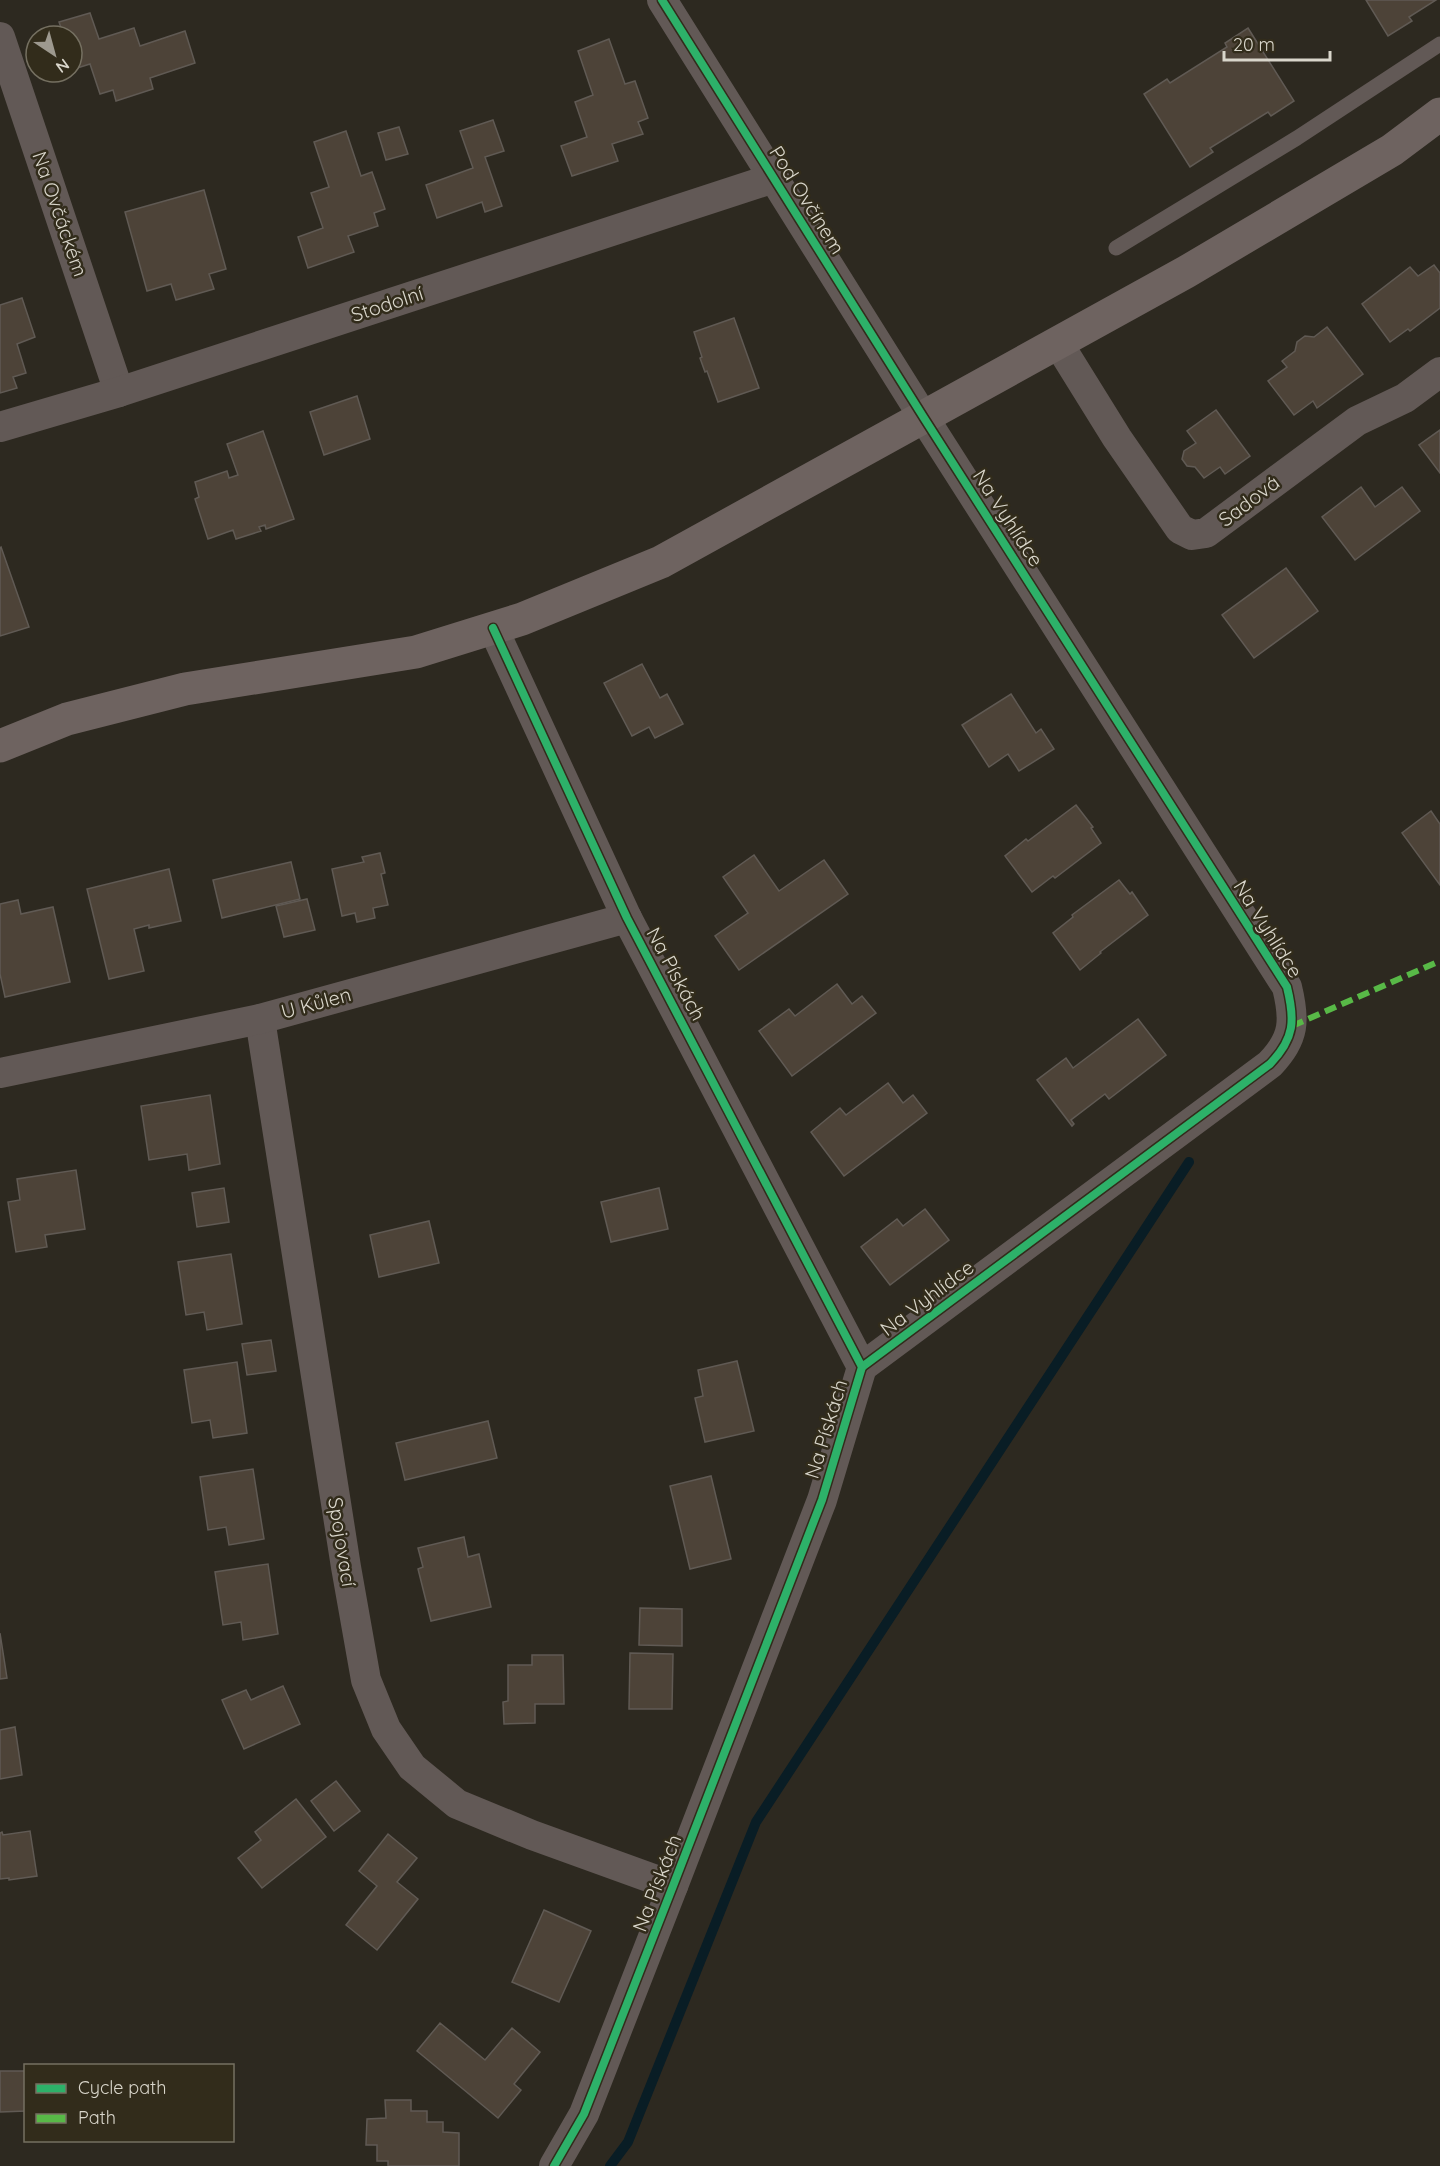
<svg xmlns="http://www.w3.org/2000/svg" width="1440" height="2166" viewBox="0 0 1440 2166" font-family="Quicksand,sans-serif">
<rect width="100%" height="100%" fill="#2d2920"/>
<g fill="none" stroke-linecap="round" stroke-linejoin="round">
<polyline stroke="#091d25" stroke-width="10" points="610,2166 628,2142 756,1822 1189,1162"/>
</g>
<g fill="#4d4338" stroke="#605a54" stroke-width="1.5">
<polygon points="1366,0 1436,0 1409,17 1412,21 1388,36"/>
<polygon points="90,13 99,39 134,28 140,46 185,31 195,63 150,78 153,89 116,101 113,90 100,94 90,64 74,69 72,62 72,36 64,36 59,22"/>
<polygon points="1248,28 1294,101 1271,116 1268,112 1210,148 1213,152 1190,167 1144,94 1167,79 1170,83 1227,47 1225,43"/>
<polygon points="609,39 625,84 635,81 648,118 638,122 643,134 612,144 618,161 572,176 561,146 587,137 575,102 593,95 578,51"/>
<polygon points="493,120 504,151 485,157 502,206 485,212 482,202 437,218 426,185 473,168 460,131"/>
<polygon points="399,127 408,154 386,160 378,133"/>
<polygon points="346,131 361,176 372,172 385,209 374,213 378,226 348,236 354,252 308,268 298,237 323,228 311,193 329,187 314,142"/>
<polygon points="204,190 226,269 209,274 214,289 176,300 171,284 147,291 125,212"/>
<polygon points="1434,265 1440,273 1440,308 1410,331 1408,329 1390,342 1362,304 1410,267 1418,276"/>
<polygon points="22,298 35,337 17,344 26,373 13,377 17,388 0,393 0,305"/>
<polygon points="734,318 759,388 718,402 707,371 705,372 700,358 702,357 694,332"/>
<polygon points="1327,327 1363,374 1317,408 1313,401 1294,415 1268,381 1287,367 1282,361 1295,351 1297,342 1305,336 1314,337"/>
<polygon points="357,396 370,439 324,455 310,412"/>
<polygon points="1216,410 1250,456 1225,474 1220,467 1204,478 1195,467 1187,466 1182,459 1184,451 1196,443 1187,431"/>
<polygon points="1440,430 1440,473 1419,445"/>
<polygon points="263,431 294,519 266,529 265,525 259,527 261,531 236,539 233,530 208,539 195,499 199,497 195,482 227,471 229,478 238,475 227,444"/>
<polygon points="1361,487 1375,507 1402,487 1420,511 1355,560 1322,517"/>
<polygon points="1,547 29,627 0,636 0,548"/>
<polygon points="1286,568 1318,611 1254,658 1222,615"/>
<polygon points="642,664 660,698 667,694 683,724 655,738 649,727 632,736 604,683"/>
<polygon points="1011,694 1036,733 1041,729 1054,749 1019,771 1008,754 989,767 962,725"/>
<polygon points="1076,805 1093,827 1091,828 1101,843 1055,878 1053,876 1032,892 1005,856 1026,839 1028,841"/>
<polygon points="1431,811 1440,824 1440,885 1402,833"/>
<polygon points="380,853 385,873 381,874 388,905 373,908 375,918 357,922 355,913 342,916 332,869 364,862 362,857"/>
<polygon points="754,855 779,891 824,860 848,894 739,970 715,936 748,913 723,877"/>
<polygon points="291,862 300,899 222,918 213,880"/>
<polygon points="169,869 181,921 149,928 149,925 134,929 144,971 109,979 87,889"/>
<polygon points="1119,880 1130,894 1132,892 1148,915 1100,952 1101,953 1080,970 1053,933 1073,917 1072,915"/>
<polygon points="307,899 315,930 284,937 276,906"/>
<polygon points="18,900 21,914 53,907 70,982 5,997 0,974 0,904"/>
<polygon points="837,984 852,1004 862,996 876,1013 792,1076 759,1031 789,1009 795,1016"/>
<polygon points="1138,1019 1166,1055 1109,1099 1105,1094 1071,1120 1074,1124 1072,1126 1037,1080 1066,1058 1073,1068"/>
<polygon points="888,1083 903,1103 913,1095 927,1113 844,1176 811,1132 840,1108 846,1115"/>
<polygon points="210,1095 220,1164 189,1170 187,1154 149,1160 141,1106"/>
<polygon points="76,1170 85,1229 45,1235 47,1247 16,1252 8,1202 20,1200 17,1179"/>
<polygon points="224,1188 229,1222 197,1227 192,1193"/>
<polygon points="659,1188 668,1229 611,1242 601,1202"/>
<polygon points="925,1209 949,1240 890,1285 861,1247 897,1219 903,1226"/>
<polygon points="429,1221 439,1263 379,1277 370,1235"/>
<polygon points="231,1254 242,1324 207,1330 204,1312 186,1315 178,1262"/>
<polygon points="271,1340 276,1371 247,1375 242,1344"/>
<polygon points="737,1361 754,1431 705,1442 695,1398 703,1396 698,1370"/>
<polygon points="237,1362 247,1433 213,1438 210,1420 192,1423 184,1370"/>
<polygon points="488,1421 497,1458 405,1480 396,1443"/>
<polygon points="253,1469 264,1539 229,1545 226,1527 208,1530 200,1477"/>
<polygon points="711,1476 731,1559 690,1569 670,1486"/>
<polygon points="464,1537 468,1557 479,1554 491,1607 431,1621 418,1569 423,1567 418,1548"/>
<polygon points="268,1564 278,1634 243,1640 241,1622 223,1625 215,1572"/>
<polygon points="640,1608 682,1609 682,1646 639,1645"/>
<polygon points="0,1633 7,1678 0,1679"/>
<polygon points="630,1653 673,1654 672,1709 629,1709"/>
<polygon points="532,1655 563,1655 564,1704 535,1704 535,1723 504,1724 503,1702 508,1701 508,1665 532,1665"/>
<polygon points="283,1686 300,1724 244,1749 222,1700 246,1690 251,1700"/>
<polygon points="15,1727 22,1775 0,1779 0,1730"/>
<polygon points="336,1781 360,1811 334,1831 311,1801"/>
<polygon points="296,1799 326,1837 262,1888 238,1858 261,1840 255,1832"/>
<polygon points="30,1831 37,1876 9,1880 9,1878 0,1879 0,1833 2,1832 3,1835"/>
<polygon points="388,1834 417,1858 397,1882 418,1899 377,1950 346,1925 377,1886 359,1871"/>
<polygon points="544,1910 591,1931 559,2002 512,1982"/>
<polygon points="440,2023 485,2060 512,2028 540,2052 514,2084 521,2090 498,2118 417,2051"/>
<polygon points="0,2071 26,2071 26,2111 0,2112"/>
<polygon points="385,2100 411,2100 411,2111 427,2111 427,2122 443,2122 443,2132 459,2133 459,2166 388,2166 388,2161 377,2161 377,2145 366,2145 367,2119 386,2118"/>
</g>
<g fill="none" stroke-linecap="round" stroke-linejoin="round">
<polyline stroke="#625956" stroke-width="15" points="1116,248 1297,138 1440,44"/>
<g stroke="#625956" stroke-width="30">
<path d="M662,0L924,418L1287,987C1295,1020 1295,1038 1270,1064L862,1367"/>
<polyline points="0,37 119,392"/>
<polyline points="1058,343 1117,438 1180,529 1192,535 1206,533 1357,421 1405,398 1440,372"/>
<polyline points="0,427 119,392 774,178"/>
<polyline points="493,628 627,918 862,1367 822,1500 673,1886 584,2114 554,2166"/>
<polyline points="260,1019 346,1567 366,1680 386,1729 412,1767 457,1804 532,1835 673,1886"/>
<polyline points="0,1073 260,1019 627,918"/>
</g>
<polyline stroke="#6e6360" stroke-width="33" points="0,746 67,719 185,689 416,652 522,619 661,562 1186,272 1392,150 1440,114"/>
<polyline stroke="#58b947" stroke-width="6" stroke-dasharray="12 6" stroke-linecap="butt" points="1292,1026 1440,961"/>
<g stroke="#322c1b" stroke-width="11">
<g id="cycleway">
<path d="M662,0L924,418L1287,987C1295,1020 1295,1038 1270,1064L862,1367"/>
<polyline points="493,628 627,918 862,1367 822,1500 673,1886 584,2114 554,2166"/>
</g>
</g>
<use href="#cycleway" stroke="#2db169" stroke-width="8"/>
</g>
<g text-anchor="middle" stroke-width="5" stroke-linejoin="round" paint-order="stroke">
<g font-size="20" fill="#d9d6cb" stroke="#322c1b">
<text transform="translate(807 200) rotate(58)" y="7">Pod Ovčínem</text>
<text transform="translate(60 214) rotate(71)" y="7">Na Ovčáckém</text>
<text transform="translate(387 304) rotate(-18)" y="7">Stodolní</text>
<text transform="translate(1249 501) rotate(-37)" y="7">Sadová</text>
<text transform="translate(1008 518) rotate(57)" y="7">Na Vyhlídce</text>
<text transform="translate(1268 929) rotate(58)" y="7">Na Vyhlídce</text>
<text transform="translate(676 974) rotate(62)" y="7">Na Pískách</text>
<text transform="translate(316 1003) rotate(-15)" y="7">U Kůlen</text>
<text transform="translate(927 1298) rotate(-37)" y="7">Na Vyhlídce</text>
<text transform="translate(826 1429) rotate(-73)" y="7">Na Pískách</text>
<text transform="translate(342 1542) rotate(81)" y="7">Spojovací</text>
<text transform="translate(657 1883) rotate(-69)" y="7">Na Pískách</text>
</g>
</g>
<rect x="24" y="2064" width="210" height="78" fill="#322c1b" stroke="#757061" stroke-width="1.5"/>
<rect x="36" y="2084" width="30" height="9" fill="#2db169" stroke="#757061" stroke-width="1.5"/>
<text x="78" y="2094" font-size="18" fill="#d9d6cb">Cycle path</text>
<rect x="36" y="2114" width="30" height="9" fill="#58b947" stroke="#757061" stroke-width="1.5"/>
<text x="78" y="2124" font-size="18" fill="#d9d6cb">Path</text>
<g transform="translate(54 54) rotate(144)"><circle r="28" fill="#322c1b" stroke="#757061" stroke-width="1.5"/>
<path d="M0-4.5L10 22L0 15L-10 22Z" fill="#9d998f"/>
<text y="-9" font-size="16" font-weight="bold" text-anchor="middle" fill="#d9d6cb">N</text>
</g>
<path d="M1224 51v9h106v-9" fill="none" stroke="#d9d6cb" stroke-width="3"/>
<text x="1233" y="51" font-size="18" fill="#d9d6cb" stroke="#322c1b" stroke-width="4.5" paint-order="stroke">20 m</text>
</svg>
